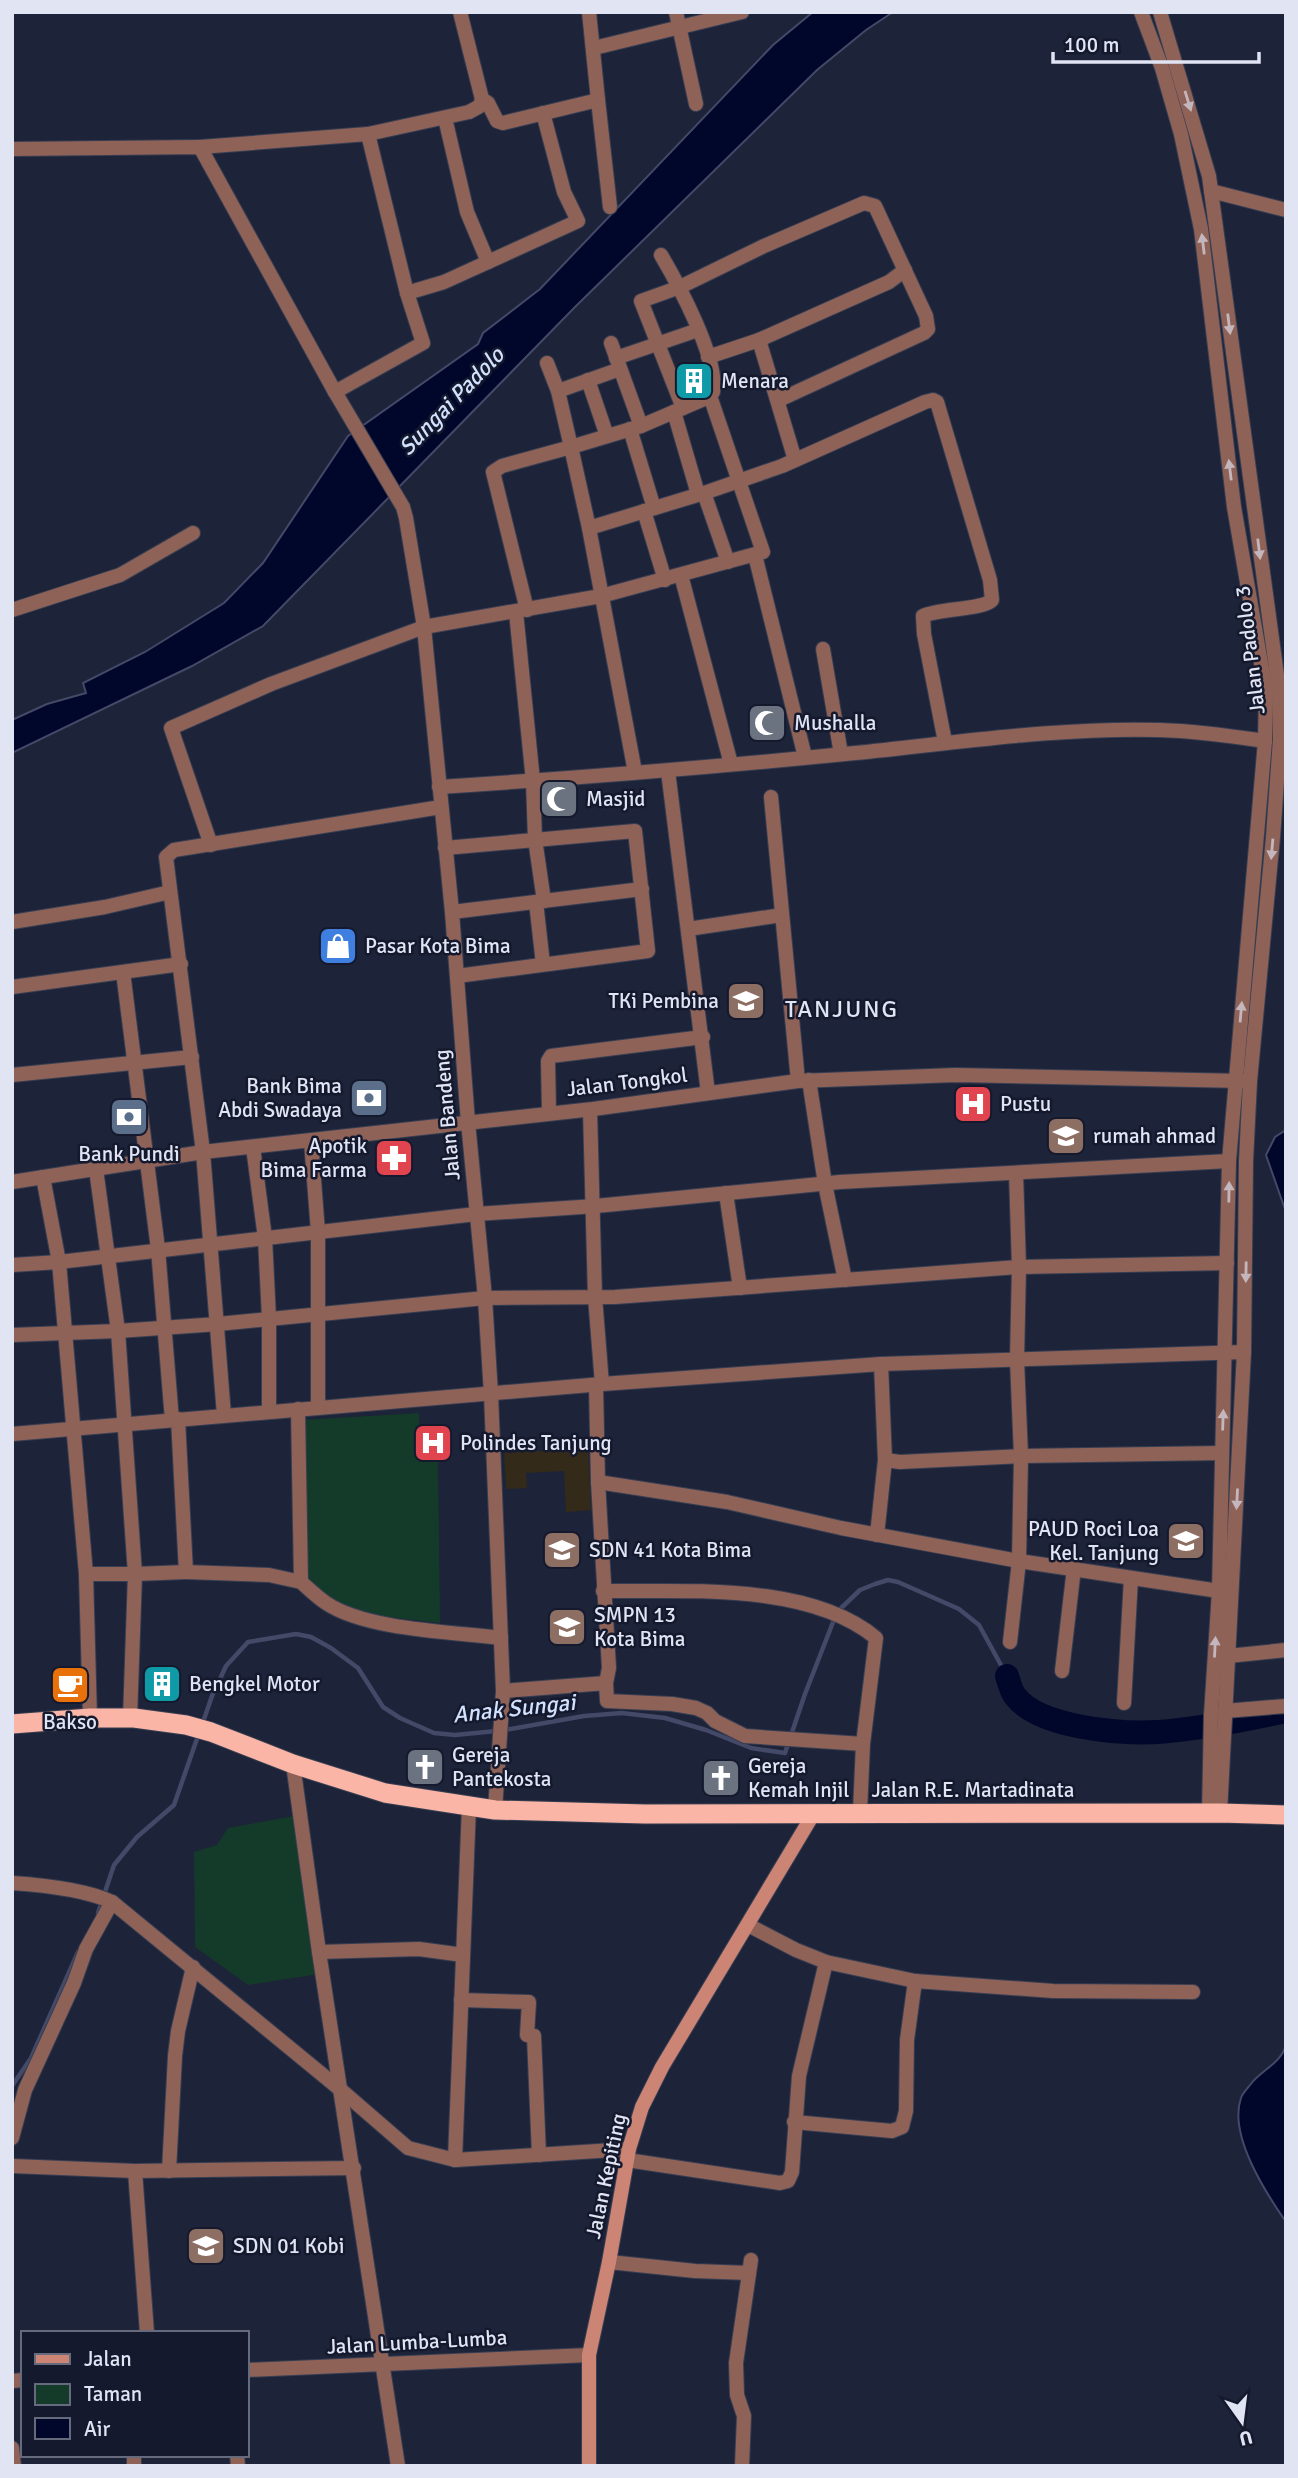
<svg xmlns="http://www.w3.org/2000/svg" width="1298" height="2478" viewBox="0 0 1298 2478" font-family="Signika,sans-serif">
<rect width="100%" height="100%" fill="#1d2338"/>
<polygon fill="#342a1a" points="588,1449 591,1510 566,1512 564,1471 526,1473 527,1488 506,1489 504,1453"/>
<g fill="#143a29">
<polygon points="419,1413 420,1458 438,1459 440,1623 363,1614 335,1603 307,1577 301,1420"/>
<polygon points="294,1816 320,1974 248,1985 195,1947 194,1852 217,1845 228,1828"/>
</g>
<g fill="#00072b" stroke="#434967" stroke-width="2">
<polygon points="813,12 893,12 866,30 817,70 576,306 263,626 192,666 12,753 12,720 47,704 86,693 83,683 145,652 224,603 263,563 348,436 478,344 483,333 540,289 773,45"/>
<polygon points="1286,1130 1286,1212 1266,1155 1275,1137"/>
<path d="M1286,2046V2222C1266,2193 1228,2135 1241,2098C1242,2094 1247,2089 1250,2085C1261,2070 1279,2065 1286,2046Z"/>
</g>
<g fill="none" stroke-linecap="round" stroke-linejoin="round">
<g stroke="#434967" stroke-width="4.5">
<polyline points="202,1725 212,1696 226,1666 248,1642 296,1634 311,1637 331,1648 358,1668 383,1707 400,1718 434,1733 455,1735 496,1731"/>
<polyline points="505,1730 584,1716 622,1713 665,1718 706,1730 751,1748 785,1753 805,1694 837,1612 860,1590 875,1584 888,1580 898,1582 959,1609 979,1625 1007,1676"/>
<polyline points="98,1913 114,1865 137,1837 174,1805 199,1733"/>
<polyline points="12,2086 31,2058 78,1952"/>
</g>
<path stroke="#00072b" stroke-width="24" d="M1007,1676C1009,1682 1011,1691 1015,1696C1039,1728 1120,1734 1158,1732C1200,1729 1244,1720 1286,1711"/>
<g stroke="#383e52" stroke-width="16">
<g id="minor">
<polyline points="676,12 696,104"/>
<polyline points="594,48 742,12"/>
<polyline points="482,99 488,103 497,121 503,123 598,100 589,12"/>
<polyline points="598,100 610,207"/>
<polyline points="445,118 467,212 488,262"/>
<polyline points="200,147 368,134 469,112 480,106 482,99 460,12"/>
<polyline points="1211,191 1286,210"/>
<polyline points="407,293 444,282 578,221 564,192 543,113"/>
<polyline points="759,340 795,460"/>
<polyline points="611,343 641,426"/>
<polyline points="708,357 759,340 889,282 905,270"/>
<polyline points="616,358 698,330"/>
<polyline points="588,380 607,436"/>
<polyline points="558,391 620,369"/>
<polyline points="335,392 423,343 407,293 368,134"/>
<polyline points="683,408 641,301 680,287 764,246 864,203 875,206 926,316 928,329 924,333 779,400"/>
<polyline points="674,412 698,494"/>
<polyline points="630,429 654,508"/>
<polyline points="704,493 728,562"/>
<polyline points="644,511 665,580"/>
<path d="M589,528L704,493L782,466L925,402L933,400L937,402L990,580L992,600C983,610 940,608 923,616L924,634L945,742"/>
<polyline points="755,555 805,757"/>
<polyline points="681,575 731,764"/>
<polyline points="12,610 120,575 193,533"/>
<polyline points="527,610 493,472 502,466 571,447 558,391 547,363"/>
<polyline points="516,612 533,781 535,839 544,901"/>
<polyline points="823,649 841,754"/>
<polyline points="668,771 708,1093"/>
<path d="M635,772L589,528L571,447L641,426L704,399L713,392C719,359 678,284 661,255"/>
<path d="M439,787C578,778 716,767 855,753C956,743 1058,727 1160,730C1195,731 1231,736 1265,741"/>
<polyline points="771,797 798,1081"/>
<polyline points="211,845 171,728 271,684 424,627 601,596 763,552 710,396"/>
<polyline points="445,848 635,831 648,951 457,976"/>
<polyline points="536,902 543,964"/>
<polyline points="452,912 642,889"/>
<polyline points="12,922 105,907 170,892"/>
<polyline points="688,929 782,915"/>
<polyline points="123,972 158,1249 172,1420"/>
<polyline points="12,987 181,964"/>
<polyline points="12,1075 192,1057"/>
<polyline points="809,1080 825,1184 845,1280"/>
<polyline points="590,1110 595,1297 602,1384"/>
<polyline points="549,1112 548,1061 551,1056 703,1037"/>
<polyline points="311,1141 318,1232 318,1407"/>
<polyline points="253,1147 265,1238 269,1318 269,1411"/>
<polyline points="96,1169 118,1331 135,1574 186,1572"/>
<polyline points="43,1177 59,1262 86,1574 135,1574 130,1719"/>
<polyline points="726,1193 740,1288"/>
<polyline points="12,1265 59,1262 476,1214 596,1206 840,1182 1229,1161"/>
<polyline points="12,1335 118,1331 218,1324 485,1298 615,1297 1019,1267 1227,1263"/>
<polyline points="596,1385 598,1482 727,1502 841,1528 1019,1561 1219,1591"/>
<path d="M298,1409L301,1582C309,1589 317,1597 326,1603C366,1630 453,1632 501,1638"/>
<polyline points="224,1415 203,1152 166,857 174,850 441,807"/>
<polyline points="178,1419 186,1572 269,1575 301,1582"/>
<polyline points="12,1434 602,1384 881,1364 1244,1352"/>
<polyline points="885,1460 900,1462 1021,1456 1222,1453"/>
<polyline points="598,1482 609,1668 606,1683"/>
<polyline points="877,1535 885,1460 881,1364"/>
<polyline points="86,1574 90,1718"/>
<path d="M603,1591C686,1592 809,1582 876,1638L863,1744L860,1812"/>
<polyline points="1010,1642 1019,1561 1021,1456 1017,1360 1019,1267 1016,1173"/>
<polyline points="1228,1656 1286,1650"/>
<polyline points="1062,1671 1074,1568"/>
<polyline points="503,1691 606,1683 607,1701 672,1704 696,1708 707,1713 715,1721 745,1736 863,1744"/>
<polyline points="1124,1703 1131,1578"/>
<polyline points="1225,1711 1286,1706"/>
<path d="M12,1883C42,1885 86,1890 112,1902L341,2090L408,2148L455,2160L629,2149"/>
<polyline points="748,1925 796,1950 826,1962 915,1981 1053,1991 1193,1992"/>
<polyline points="319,1952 419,1949 463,1955"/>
<polyline points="461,2000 529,2002 527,2035 534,2036 539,2155"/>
<polyline points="794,2122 892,2131 902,2127 906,2111 907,2040 915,1981"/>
<polyline points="12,2138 25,2090 74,1983 86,1949 112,1902"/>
<polyline points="455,2160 469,1806"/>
<polyline points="627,2160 780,2183 788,2181 792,2172 799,2076 826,1962"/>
<polyline points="12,2166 135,2171 354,2168"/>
<polyline points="135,2171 147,2333"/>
<polyline points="169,2171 175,2056 178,2031 193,1967"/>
<polyline points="609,2262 695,2271 749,2273"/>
<polyline points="12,2448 14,2466"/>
<polyline points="134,2455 134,2466"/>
<polyline points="237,2455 238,2466"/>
<polyline points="742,2466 744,2416 737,2395 736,2363 751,2260"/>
</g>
</g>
<g stroke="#383e52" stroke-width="16">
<g id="tertiary">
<polyline points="1141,12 1162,68 1181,134 1201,229 1234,507 1266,692 1265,741 1229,1161 1219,1591 1211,1715 1209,1813"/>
<polyline points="1160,12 1209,176 1279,690 1280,739 1273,837 1250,1081 1246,1161 1244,1352 1220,1813"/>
<polyline points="12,149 200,147 335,392 403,507 406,518 424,627 452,912 468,1122 485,1298 491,1394 503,1691 495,1810"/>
<polyline points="12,1182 203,1152 593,1109 798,1081 955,1075 1243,1081"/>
<polyline points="293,1764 319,1952 398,2466"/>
<polyline points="247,2370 589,2355"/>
<polyline points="12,2381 23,2380"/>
</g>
</g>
<g stroke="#383e52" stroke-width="16">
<polyline id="secondary" points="589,2466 589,2355 609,2262 629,2149 642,2107 662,2067 814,1813"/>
</g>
<g stroke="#383e52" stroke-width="21">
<polyline id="trunk" points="12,1724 90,1718 134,1718 186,1725 211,1732 293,1764 385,1793 495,1810 645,1814 1220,1813 1286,1815"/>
</g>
<use href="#minor" stroke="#8f6258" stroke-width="14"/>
<use href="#tertiary" stroke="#8f6258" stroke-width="14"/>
<use href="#secondary" stroke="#cc8475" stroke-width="14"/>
<use href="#trunk" stroke="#fab5a6" stroke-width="19"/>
</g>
<defs><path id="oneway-solid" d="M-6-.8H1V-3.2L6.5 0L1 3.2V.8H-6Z" transform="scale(1.75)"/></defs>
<g fill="#c4b6bd">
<use href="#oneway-solid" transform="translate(1188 101) rotate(73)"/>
<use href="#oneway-solid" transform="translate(1203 244) rotate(-97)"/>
<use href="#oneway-solid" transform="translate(1229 324) rotate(83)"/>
<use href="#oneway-solid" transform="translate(1230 470) rotate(-97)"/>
<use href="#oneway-solid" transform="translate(1259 549) rotate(83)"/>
<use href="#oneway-solid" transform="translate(1272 849) rotate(95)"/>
<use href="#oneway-solid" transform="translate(1241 1012) rotate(-85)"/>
<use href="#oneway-solid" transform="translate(1229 1192) rotate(-89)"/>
<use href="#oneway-solid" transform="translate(1246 1272) rotate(91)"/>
<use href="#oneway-solid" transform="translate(1223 1420) rotate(-88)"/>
<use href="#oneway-solid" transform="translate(1237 1499) rotate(93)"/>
<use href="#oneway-solid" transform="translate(1215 1647) rotate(-87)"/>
</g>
<defs>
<g id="building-square" transform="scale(2.0125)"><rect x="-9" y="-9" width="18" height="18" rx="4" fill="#0f9aa8" stroke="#14192e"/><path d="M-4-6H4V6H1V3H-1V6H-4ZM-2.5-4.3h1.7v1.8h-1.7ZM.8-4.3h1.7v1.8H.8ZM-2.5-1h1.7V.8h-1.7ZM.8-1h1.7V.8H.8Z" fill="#fff"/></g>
<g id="mosque-square" transform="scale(2.0125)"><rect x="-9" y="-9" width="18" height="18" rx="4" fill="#6b7280" stroke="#14192e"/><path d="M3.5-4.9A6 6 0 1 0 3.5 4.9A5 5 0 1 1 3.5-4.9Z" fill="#fff"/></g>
<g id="shop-square" transform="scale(2.0125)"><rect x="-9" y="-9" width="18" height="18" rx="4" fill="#3f7fe0" stroke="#14192e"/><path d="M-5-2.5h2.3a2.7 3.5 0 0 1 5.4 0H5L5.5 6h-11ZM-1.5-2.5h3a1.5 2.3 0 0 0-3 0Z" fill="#fff"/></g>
<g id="school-square" transform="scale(2.0125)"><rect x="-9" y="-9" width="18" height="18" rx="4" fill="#8d6e63" stroke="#14192e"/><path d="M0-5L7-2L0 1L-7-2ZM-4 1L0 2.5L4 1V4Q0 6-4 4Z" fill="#fff"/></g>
<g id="bank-square" transform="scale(2.0125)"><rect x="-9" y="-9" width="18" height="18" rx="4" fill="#5c6f8a" stroke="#14192e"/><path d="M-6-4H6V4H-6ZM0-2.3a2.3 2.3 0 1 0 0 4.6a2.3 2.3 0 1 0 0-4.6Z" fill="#fff"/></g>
<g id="hospital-square" transform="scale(2.0125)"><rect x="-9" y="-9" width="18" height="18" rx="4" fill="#e0444e" stroke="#14192e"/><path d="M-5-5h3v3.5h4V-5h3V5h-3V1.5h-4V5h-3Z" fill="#fff"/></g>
<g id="pharmacy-square" transform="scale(2.0125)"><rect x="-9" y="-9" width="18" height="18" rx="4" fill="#e0444e" stroke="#14192e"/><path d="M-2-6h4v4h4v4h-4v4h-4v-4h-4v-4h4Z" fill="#fff"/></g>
<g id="cafe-square" transform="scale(2.0125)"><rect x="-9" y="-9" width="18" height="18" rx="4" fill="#e8710a" stroke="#14192e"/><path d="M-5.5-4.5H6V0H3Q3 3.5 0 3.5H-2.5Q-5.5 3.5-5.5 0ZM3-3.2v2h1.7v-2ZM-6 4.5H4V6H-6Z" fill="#fff"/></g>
<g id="church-square" transform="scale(2.0125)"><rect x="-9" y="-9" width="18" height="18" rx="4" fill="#6b7280" stroke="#14192e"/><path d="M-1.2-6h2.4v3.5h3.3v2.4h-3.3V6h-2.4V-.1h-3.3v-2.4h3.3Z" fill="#fff"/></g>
</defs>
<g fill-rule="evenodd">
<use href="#building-square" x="694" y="381"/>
<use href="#mosque-square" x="767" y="723"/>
<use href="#mosque-square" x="559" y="799"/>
<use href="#shop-square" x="338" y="946"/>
<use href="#school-square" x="746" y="1001"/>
<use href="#bank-square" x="369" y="1098"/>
<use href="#hospital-square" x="973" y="1104"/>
<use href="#bank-square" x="129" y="1117"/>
<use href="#school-square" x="1066" y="1136"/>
<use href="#pharmacy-square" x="394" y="1158"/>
<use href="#hospital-square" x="433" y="1443"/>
<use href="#school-square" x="1186" y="1541"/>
<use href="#school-square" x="562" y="1550"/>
<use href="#school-square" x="567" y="1627"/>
<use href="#building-square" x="162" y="1684"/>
<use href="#cafe-square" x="70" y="1685"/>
<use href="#church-square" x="425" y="1767"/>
<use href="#church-square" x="721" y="1778"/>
<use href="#school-square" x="206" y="2246"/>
</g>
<g text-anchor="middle" stroke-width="5" stroke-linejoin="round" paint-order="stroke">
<g font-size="21" fill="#e0e4f3" stroke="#14192e" text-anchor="start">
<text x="721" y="388">Menara</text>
<text x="794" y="730">Mushalla</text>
<text x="586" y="806">Masjid</text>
<text x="365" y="953">Pasar Kota Bima</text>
<text x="719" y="1008" text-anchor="end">TKi Pembina</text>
<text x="342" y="1093" text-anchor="end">Bank Bima<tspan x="342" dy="24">Abdi Swadaya</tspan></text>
<text x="1000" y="1111">Pustu</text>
<text x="1093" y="1143">rumah ahmad</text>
<text x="367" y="1153" text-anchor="end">Apotik<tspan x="367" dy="24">Bima Farma</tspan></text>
<text x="129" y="1161" text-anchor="middle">Bank Pundi</text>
<text x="460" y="1450">Polindes Tanjung</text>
<text x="1159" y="1536" text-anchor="end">PAUD Roci Loa<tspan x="1159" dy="24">Kel. Tanjung</tspan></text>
<text x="589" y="1557">SDN 41 Kota Bima</text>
<text x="594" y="1622">SMPN 13<tspan x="594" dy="24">Kota Bima</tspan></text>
<text x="189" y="1691">Bengkel Motor</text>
<text x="70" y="1729" text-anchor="middle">Bakso</text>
<text x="452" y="1762">Gereja<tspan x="452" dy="24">Pantekosta</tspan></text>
<text x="748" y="1773">Gereja<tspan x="748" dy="24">Kemah Injil</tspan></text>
<text x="233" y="2253">SDN 01 Kobi</text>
</g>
<g font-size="21" fill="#e0e4f3" stroke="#14192e">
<text transform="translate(1250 650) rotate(-97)" y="7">Jalan Padolo 3</text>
<text transform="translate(627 1082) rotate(-7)" y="7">Jalan Tongkol</text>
<text transform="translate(447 1115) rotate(-95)" y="7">Jalan Bandeng</text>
<text x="973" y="1797">Jalan R.E. Martadinata</text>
<text transform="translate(606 2176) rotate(-78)" y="7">Jalan Kepiting</text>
<text transform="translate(417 2342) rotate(-3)" y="7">Jalan Lumba-Lumba</text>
</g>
<g font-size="23" font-style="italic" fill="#d2e1fe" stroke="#14192e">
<text transform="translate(451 401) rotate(-46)" y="8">Sungai Padolo</text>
<text transform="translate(514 1708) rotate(-6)" y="8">Anak Sungai</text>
</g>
<g font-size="24" letter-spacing="2" fill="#e0e4f3" stroke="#14192e">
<text x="842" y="1017">TANJUNG</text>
</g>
</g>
<rect width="1298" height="2478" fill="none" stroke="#e0e4f3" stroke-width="28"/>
<rect x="21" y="2331" width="228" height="126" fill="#14192e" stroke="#666a7d" stroke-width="2"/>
<rect x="35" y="2354" width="35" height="10" fill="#cc8475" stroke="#666a7d" stroke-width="2"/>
<text x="84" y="2366" font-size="21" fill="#e0e4f3">Jalan</text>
<rect x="35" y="2384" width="35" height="21" fill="#143a29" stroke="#666a7d" stroke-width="2"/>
<text x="84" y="2401" font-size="21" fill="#e0e4f3">Taman</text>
<rect x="35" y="2418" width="35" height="21" fill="#00072b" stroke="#666a7d" stroke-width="2"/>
<text x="84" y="2436" font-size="21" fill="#e0e4f3">Air</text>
<g transform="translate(1242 2422) rotate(166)" stroke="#14192e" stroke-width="5" paint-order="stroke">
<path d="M0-5L12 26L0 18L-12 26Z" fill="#e0e4f3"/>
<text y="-10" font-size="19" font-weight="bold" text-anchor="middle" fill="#e0e4f3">U</text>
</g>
<path d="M1053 52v10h206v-10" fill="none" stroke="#e0e4f3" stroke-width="3.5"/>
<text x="1064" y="52" font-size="21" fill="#e0e4f3" stroke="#14192e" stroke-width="5" paint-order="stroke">100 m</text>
</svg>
